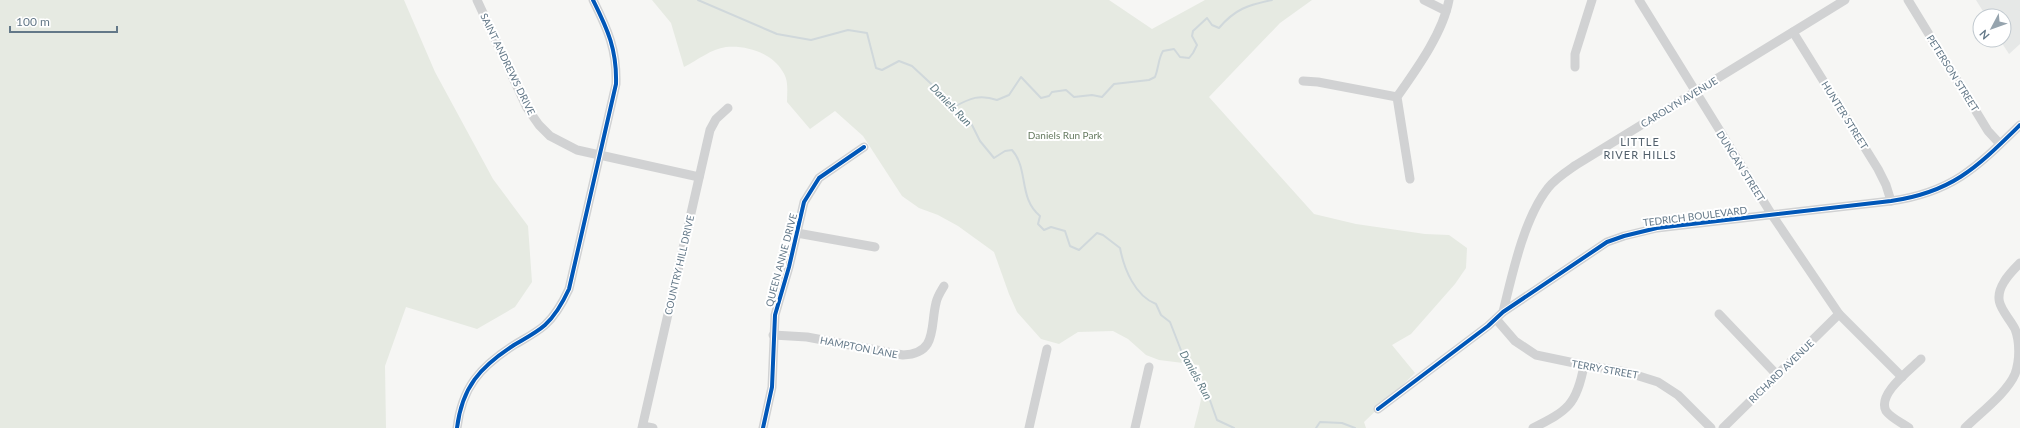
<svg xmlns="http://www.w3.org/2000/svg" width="2020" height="428" viewBox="0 0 2020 428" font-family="Lato,sans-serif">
<rect width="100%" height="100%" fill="#f6f6f4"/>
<polygon fill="#e6e8e7" points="1976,0 2020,0 2020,44 2009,54 2000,40 2004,40 2004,16 1986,16"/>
<g fill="#e6eae2">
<polygon points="0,0 404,0 435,72 493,179 528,226 532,282 515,307 477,329 406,307 385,366 386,428 0,428"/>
<path d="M652,0H1109L1152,29L1205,0H1312L1280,23L1209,97L1314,214L1356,224L1425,234L1449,235L1467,248L1466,268L1455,284L1411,334L1392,345L1415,373L1364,422L1366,428H1194C1200,404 1206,390 1199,365L1159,360L1146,355L1128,339L1113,331L1078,332L1059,344L1041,339L1017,312L1009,294L994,252L958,226L938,215L919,208L902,196L863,136L835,111L810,129L787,102C787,92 789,81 783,72C772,53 747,45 726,47C711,49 698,60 684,67L671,23Z"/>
</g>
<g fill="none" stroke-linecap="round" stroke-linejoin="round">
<g stroke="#d0d8db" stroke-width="2">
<path d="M698,0L777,34L811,40L848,30L867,33L876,68L882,70L899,61L912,66L940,92L972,125L980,141L994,158L1005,151L1012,150C1029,169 1018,198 1040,216L1038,224L1044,230L1051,227L1065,231L1070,246L1079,250L1097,233L1103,235L1120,248C1124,269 1135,296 1156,304L1161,315L1170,322L1184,358L1207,392L1217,420L1234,428"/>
<path d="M954,107C970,98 980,94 997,100L1009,95L1021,77L1041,98L1049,96L1052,92L1066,90L1074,97L1092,95L1102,97L1114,84L1149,80L1155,77C1159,67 1158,59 1163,51L1174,49L1180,57L1189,58L1193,53L1197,45L1192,36L1193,31L1207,18L1212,25L1219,28C1235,9 1248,5 1272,0"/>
<polyline points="1316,428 1320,422 1342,423 1355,428"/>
</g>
<g stroke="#d1d2d3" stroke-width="9">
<polyline points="477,0 527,108 539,125 550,136 577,150 699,177"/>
<polyline points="1424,0 1446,11"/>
<polyline points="1639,0 1772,215 1839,314 1902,377"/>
<polyline points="1908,0 1988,131 2000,144"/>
<polyline points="1793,32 1878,169 1886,185 1891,201"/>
<polyline points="1575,67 1575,54 1592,0"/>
<polyline points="1303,81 1318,82 1397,97"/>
<path d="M1410,179L1397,97C1416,70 1443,33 1449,0"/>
<polyline points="797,233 875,247"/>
<path d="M1503,312C1512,275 1524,218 1548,188C1555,179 1566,172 1576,165L1845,0"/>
<polyline points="1719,314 1777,375"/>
<polyline points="1496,319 1515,341 1536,355 1584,365 1626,372 1658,382 1678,395 1711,428"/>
<path d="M773,335L807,337L903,355C938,354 930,326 936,303C937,297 941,291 944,286"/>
<path d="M1378,409L1488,326L1503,312L1607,242L1624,236L1657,228L1891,201C1953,192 1977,167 2020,125"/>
<polyline points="643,426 653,428"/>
<path d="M457,428C462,387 480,367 514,345C524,339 536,333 545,325C556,315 563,302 569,289L616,84C617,50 608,30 593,0"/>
<polyline points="642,428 710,130 716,119 728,108"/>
<polyline points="763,428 772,387 775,315 789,267 804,202 819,178 864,147"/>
<polyline points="1029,428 1047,349"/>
<polyline points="1135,428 1149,367"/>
<path d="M1533,428C1567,411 1577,405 1584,365"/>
<polyline points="1723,428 1839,314"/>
<path d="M1909,428C1902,423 1891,418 1886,411C1877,394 1910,370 1921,359"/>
<path d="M1965,428C1980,413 2007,393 2015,374C2020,360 2020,342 2015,329C2006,312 1991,303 2004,282C2008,275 2014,269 2020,263"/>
</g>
<g stroke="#fff" stroke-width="6">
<g id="cycleway">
<path d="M1378,409L1488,326L1503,312L1607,242L1624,236L1657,228L1891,201C1953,192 1977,167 2020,125"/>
<path d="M457,428C462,387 480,367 514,345C524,339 536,333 545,325C556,315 563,302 569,289L616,84C617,50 608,30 593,0"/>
<polyline points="763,428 772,387 775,315 789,267 804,202 819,178 864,147"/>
</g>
</g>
<use href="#cycleway" stroke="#0057b8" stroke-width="4"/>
</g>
<g text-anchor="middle" stroke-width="4" stroke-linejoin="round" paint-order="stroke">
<g font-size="10" fill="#637888" stroke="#fff">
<text transform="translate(508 64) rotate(64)" y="4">SAINT ANDREWS DRIVE</text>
<text transform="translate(1953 73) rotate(58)" y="4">PETERSON STREET</text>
<text transform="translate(1679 102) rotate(-31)" y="4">CAROLYN AVENUE</text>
<text transform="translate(1845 115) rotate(58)" y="4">HUNTER STREET</text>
<text transform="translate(1741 166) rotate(58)" y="4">DUNCAN STREET</text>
<text transform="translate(1695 216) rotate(-7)" y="4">TEDRICH BOULEVARD</text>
<text transform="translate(781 260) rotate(-75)" y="4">QUEEN ANNE DRIVE</text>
<text transform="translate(679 265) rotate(-77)" y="4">COUNTRY HILL DRIVE</text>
<text transform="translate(859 347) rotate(11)" y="4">HAMPTON LANE</text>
<text transform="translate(1605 369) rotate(10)" y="4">TERRY STREET</text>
<text transform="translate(1781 371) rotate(-44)" y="4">RICHARD AVENUE</text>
</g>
<g font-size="10" fill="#64795e" stroke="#fff">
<text x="1065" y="139">Daniels Run Park</text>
</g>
<g font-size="11" font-style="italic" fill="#5f7a83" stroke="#fff">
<text transform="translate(951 105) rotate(46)" y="4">Daniels Run</text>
<text transform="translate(1196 375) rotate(61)" y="4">Daniels Run</text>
</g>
<g font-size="11" letter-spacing="1" fill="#52606c" stroke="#fff">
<text x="1640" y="146">LITTLE<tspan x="1640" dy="13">RIVER HILLS</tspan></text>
</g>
</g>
<g transform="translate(1992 28) rotate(229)"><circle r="19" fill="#ffffff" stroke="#c1c9cf"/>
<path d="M0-3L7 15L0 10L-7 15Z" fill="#96a4ae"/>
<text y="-6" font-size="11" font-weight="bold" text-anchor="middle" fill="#637888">N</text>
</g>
<path d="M10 26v6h107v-6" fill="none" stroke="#637888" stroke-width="2"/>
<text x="16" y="26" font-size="12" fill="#637888" stroke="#ffffff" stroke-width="3" paint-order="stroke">100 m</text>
</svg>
